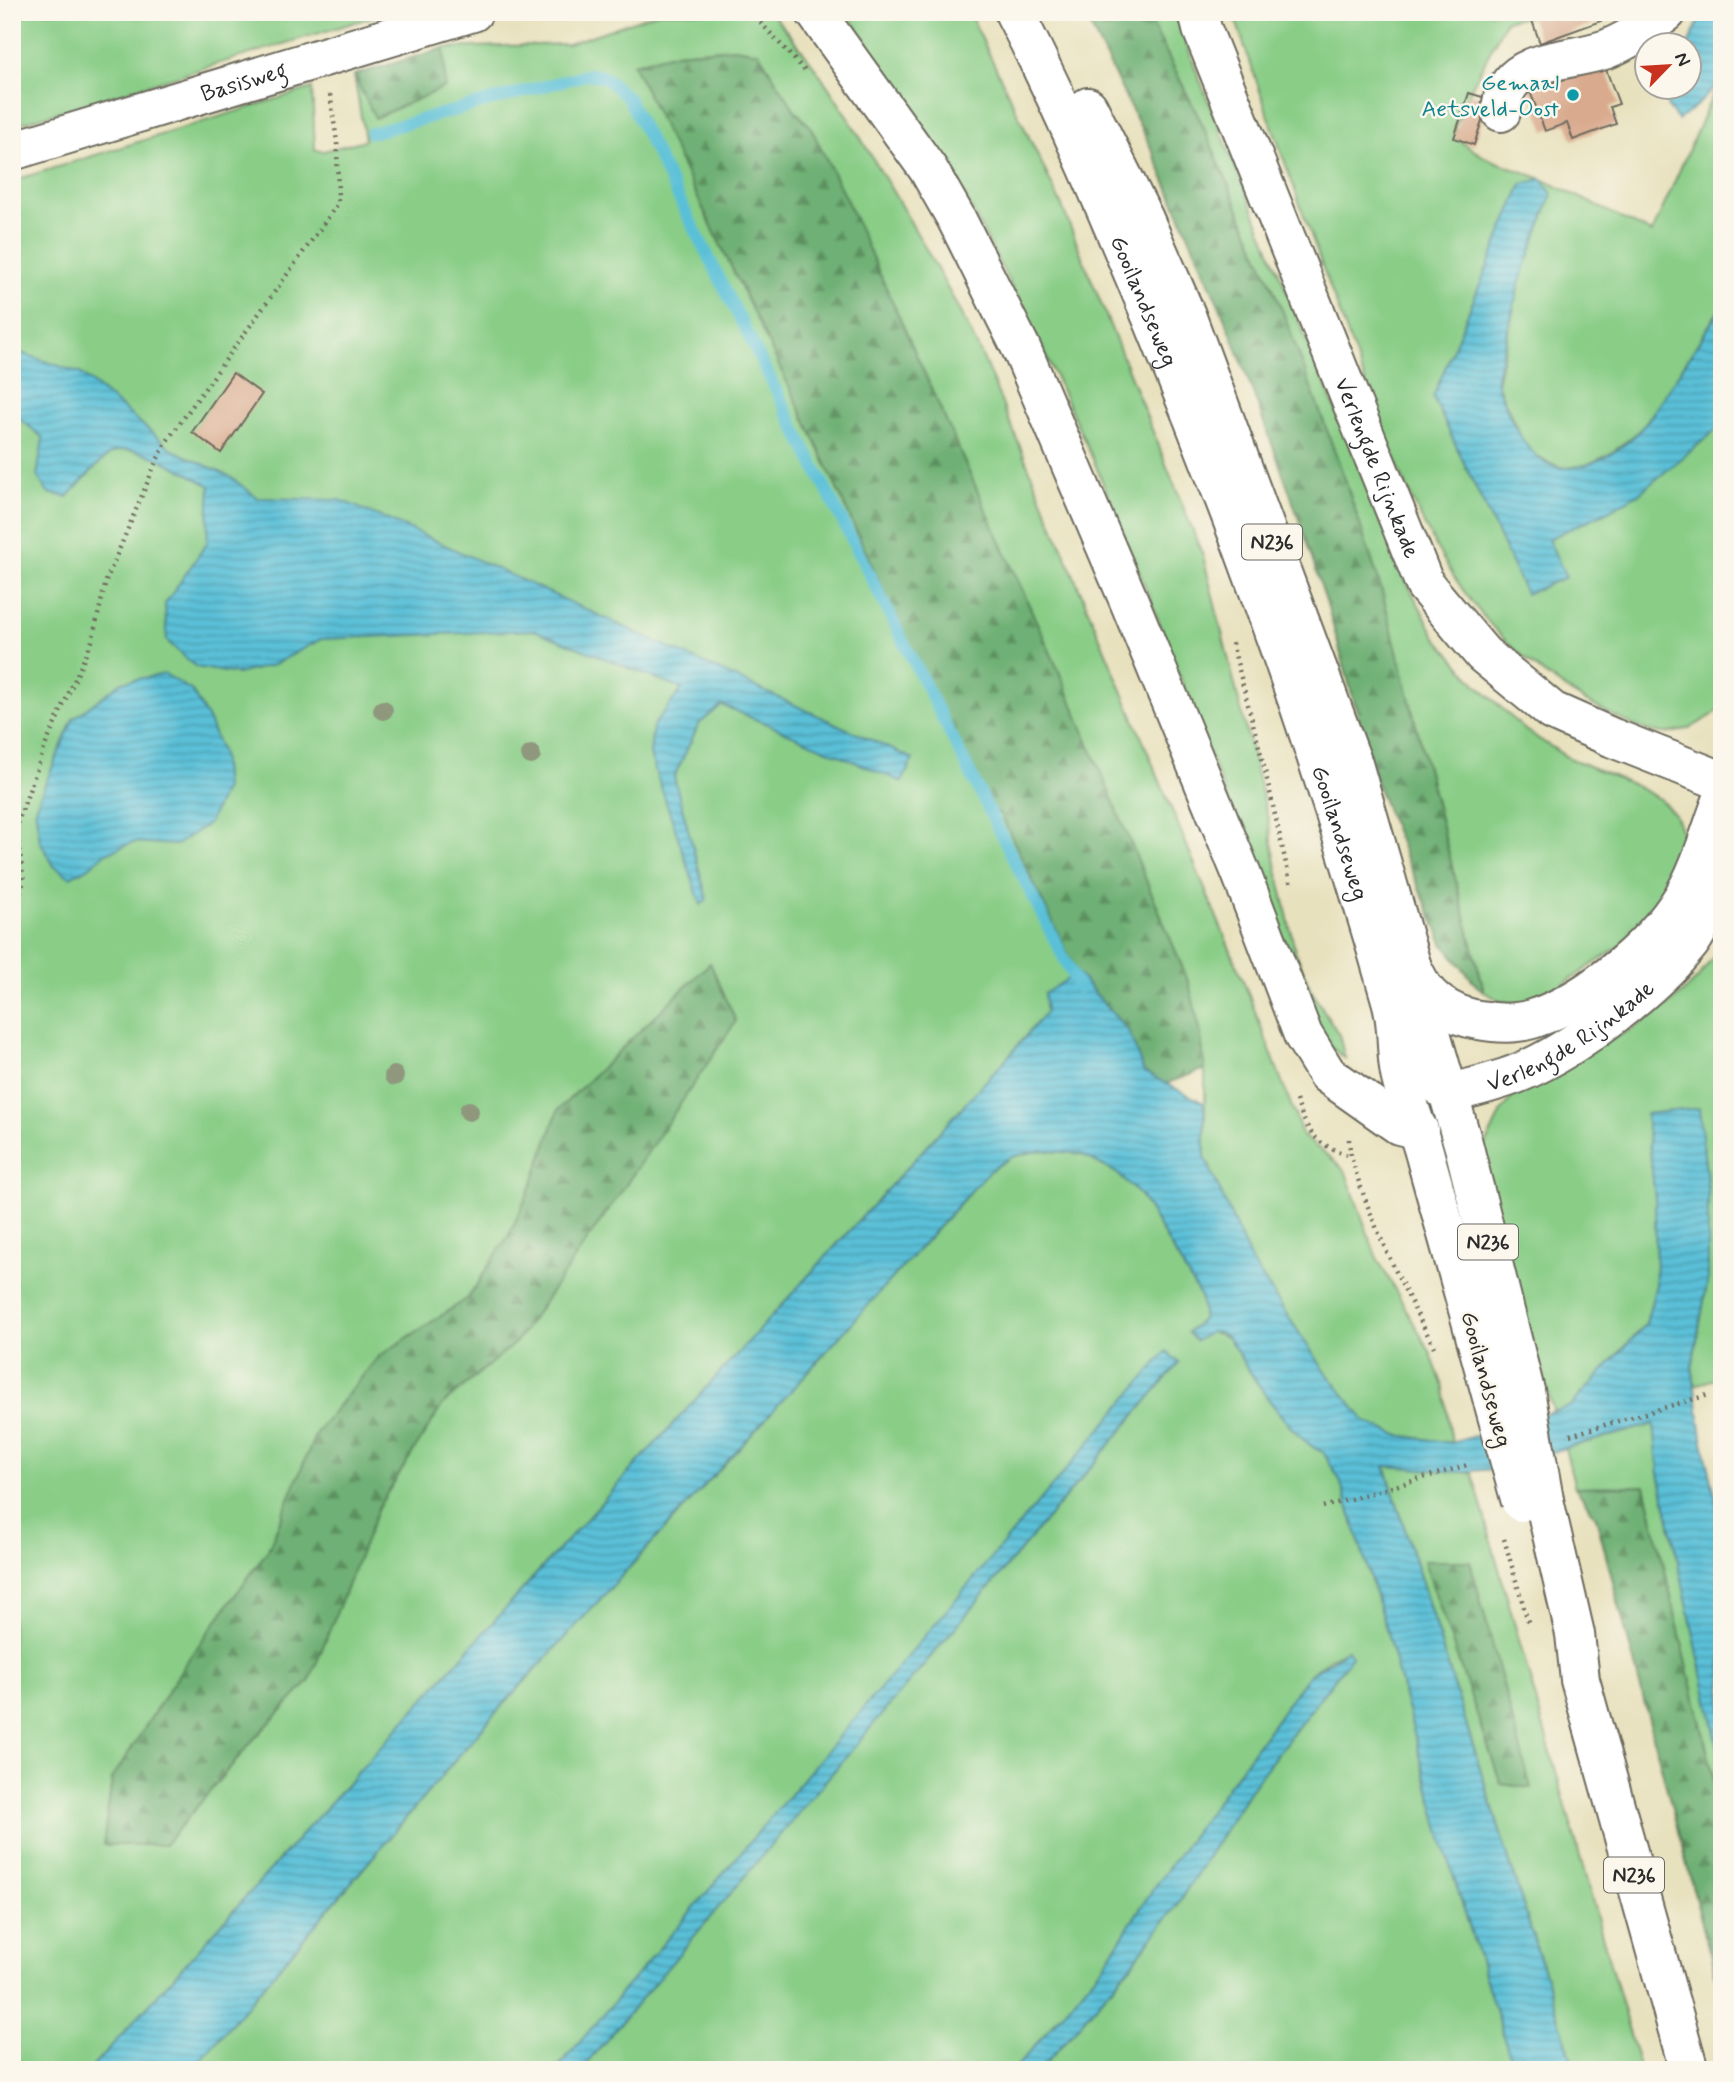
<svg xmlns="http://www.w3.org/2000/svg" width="1734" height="2082" viewBox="0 0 1734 2082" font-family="Mynerve,sans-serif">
<defs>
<pattern id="forest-firs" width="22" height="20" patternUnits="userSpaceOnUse" patternTransform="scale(1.75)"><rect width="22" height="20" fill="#6eb074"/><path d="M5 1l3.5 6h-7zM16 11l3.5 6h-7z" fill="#5b8f5f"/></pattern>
<pattern id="water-rules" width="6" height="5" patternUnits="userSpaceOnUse" patternTransform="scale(1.75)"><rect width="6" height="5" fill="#5ac0d8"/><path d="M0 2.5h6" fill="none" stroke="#4b9caf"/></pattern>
</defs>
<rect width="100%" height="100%" fill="#fbf7ec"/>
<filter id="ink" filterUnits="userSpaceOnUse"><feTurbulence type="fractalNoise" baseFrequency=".0143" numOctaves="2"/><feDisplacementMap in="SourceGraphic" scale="14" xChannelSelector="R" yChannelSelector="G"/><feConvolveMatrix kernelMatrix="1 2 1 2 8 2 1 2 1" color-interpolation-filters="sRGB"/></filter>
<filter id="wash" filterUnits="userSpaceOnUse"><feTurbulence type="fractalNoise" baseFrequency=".00686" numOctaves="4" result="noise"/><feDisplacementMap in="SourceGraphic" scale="28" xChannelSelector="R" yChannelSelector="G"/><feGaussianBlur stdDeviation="1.57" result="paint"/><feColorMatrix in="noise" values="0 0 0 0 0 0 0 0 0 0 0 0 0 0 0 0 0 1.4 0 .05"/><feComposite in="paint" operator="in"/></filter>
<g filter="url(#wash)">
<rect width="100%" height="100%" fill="#e8e1be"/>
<g fill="#89cd87" stroke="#5a7c59" stroke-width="2">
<polygon points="31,12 389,12 12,126 12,22"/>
<path d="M660,12L771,13C811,56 842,107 872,157C912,223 950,289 983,358L1243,980L1303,1136C1317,1149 1335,1158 1346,1173L1376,1256L1430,1352L1444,1389L1452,1443L1397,1435L1366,1423L1322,1367L1251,1261L1205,1157V1069L1200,1030L810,126L796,112L778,85L735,48L676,53L634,64L712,227L1087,961L1045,1006L1046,1012L1008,1057L531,1580L90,2070H12V181L312,88L315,150L324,151L365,140L354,75L375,117L445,87L444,48L568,44Z"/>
<polygon points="846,12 969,12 1061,204 1203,556 1268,819 1277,869 1295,950 1311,990 1339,1035 1345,1058 1325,1043 1214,766 1154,609 1096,466 1037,336 957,181 908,102"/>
<polygon points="1146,12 1175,12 1199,78 1405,579 1435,636 1475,683 1525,730 1567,757 1634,785 1660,799 1675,815 1682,832 1687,860 1635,936 1549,994 1517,1003 1500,1001 1484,991 1381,588 1343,474 1283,312 1203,126"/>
<path d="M1233,12H1533L1535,16L1506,20L1470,91L1455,127L1458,140L1486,158L1542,179L1652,233L1722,74V305L1656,409L1638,432L1610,454L1586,465L1567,468L1551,464L1537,457L1523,442L1497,384L1519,284L1552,194L1451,357L1433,397L1526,594L1566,577L1547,539L1606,512L1638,494L1722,425V708C1672,746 1653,736 1602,710C1548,683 1498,640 1463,590C1416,523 1388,442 1359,365C1315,248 1273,131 1233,12Z"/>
<polygon points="1722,945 1722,1377 1695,1385 1692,1366 1708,1279 1708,1191 1699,1109 1646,1115 1655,1198 1656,1285 1646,1324 1571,1406 1554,1413 1488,1193 1483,1150 1501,1112 1523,1083 1633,1029 1672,1003 1697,979"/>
<path d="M1041,1150L1081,1154L1117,1173L1141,1196L1200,1296L1203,1312L1202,1320L1188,1332C1203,1332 1216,1330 1229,1339C1247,1368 1292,1442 1323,1452L1340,1480L1387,1632L1444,1845L1514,2070H1040L1131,1965L1175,1908L1252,1787L1352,1656L1347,1650L1330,1658L1308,1676L1149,1895L1104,1965L1014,2070H580L1178,1364L1167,1352L556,2070H192L490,1719L741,1446L988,1172L1011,1157Z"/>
<polygon points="1654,1424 1659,1473 1722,1765 1722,1813 1645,1486 1575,1487 1565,1448"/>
<polygon points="1385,1465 1472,1473 1640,2070 1575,2070"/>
</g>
<g fill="url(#forest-firs)" stroke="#4c6e50" stroke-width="2">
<polygon points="1083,12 1146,12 1203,126 1283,312 1343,474 1381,588 1484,991 1477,986 1444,945 1406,858 1378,788 1327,604 1290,493 1231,333 1152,150"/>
<polygon points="444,48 445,87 375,118 354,75"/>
<polygon points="735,48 758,52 796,112 810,126 846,199 1061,676 1189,983 1200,1030 1205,1069 1165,1084 1144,1072 1129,1032 1077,973 1001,815 977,797 814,438 633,64 676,53"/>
<polygon points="710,963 736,1021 619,1195 516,1342 444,1403 379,1506 309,1682 253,1740 165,1845 103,1845 112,1779 185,1664 268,1550 316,1433 378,1357 468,1298 510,1233 532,1185 558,1110"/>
<polygon points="1645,1486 1722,1813 1722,2000 1596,1517 1575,1487"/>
<polygon points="1424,1561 1470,1561 1531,1788 1501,1784"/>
</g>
<g fill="url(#water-rules)" stroke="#427682" stroke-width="2">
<path d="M1703,12H1722V74C1712,94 1696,107 1678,120L1667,106L1671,88H1688V45Z"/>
<path d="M1542,179L1552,194L1519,284L1497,376V385C1507,409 1516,436 1535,455C1566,485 1616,456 1639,431C1654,415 1664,395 1676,378C1691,353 1708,330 1722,305V425L1638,494L1606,512L1548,539L1566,577L1526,594L1433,397L1522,184Z"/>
<path d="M12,350L80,373L173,450L229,476L258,498L340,500L412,530L913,759L902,782L722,705L699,724L674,777L707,899L701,905L650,755L653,726L682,689L534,630L321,639L273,665L237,674L196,667L167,641L165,604L207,543L210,486C188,474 139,442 114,452C104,455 77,487 68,497L48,493L37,476L43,438L12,412Z"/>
<polygon points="165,674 192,691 209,721 222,754 225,788 209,823 176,845 134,842 106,853 88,868 70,877 54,866 40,841 35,808 73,719 122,682"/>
<path d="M1077,973L1129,1032L1144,1072L1204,1103L1205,1157L1251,1261L1322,1367L1366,1422L1397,1435L1452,1443L1571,1406L1646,1324L1656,1285L1655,1198L1646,1114L1699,1108L1708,1191V1279L1692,1366L1702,1437L1722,1526V1765L1659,1473L1654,1424L1565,1448L1506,1468L1458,1472L1385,1466L1575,2070H1514L1444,1845L1387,1632L1340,1480L1323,1452C1292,1442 1247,1368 1229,1339L1221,1333L1211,1332L1196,1341L1188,1333L1202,1320L1203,1312L1200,1296L1141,1196L1117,1173L1081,1154L1041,1150L1011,1157L988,1172L741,1446L490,1719L192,2070H90L531,1580L1008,1057L1046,1012L1044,994Z"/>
<polygon points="1167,1351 1179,1363 581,2070 556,2070"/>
<polygon points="1347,1650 1352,1656 1252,1787 1175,1908 1131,1965 1040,2070 1014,2070 1104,1965 1149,1895 1308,1676"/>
</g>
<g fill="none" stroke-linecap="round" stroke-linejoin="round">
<polyline stroke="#5ac0d8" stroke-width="12" points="371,133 589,74 604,77 628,98 1079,988"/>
</g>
<g id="blocks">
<g fill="#d9aa8e">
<polygon points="1529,12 1598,12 1601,21 1540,43"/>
<polygon points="1602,59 1619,104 1610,107 1616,124 1573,140 1567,123 1545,131 1528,86"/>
<polygon points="1469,93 1489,99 1474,145 1454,138"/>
<polygon points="233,373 262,394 221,453 192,432"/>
</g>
</g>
</g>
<g filter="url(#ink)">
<use href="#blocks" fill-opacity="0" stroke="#6d6b5e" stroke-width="2"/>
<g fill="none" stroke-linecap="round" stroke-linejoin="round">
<g stroke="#6d6b5e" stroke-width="42">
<g id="minor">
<polyline points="815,12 928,169 956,218 1021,348 1129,601 1241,873 1303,1035 1327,1074 1399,1125 1419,1130"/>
<path id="s1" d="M1198,12L1202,29L1425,585L1483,654L1552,711L1613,738L1722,781"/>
<path d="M1501,112C1503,56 1567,63 1607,49C1629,40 1648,27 1667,12"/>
<path id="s2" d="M12,151L473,12"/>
<path d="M1411,965C1415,973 1419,982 1424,989C1437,1006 1458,1017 1479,1020C1495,1023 1516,1024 1532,1019C1589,1001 1662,939 1689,886C1703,860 1711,829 1722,801"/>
<path id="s3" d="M1398,1024C1411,1058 1420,1071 1449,1094C1473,1087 1498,1082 1521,1072C1574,1050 1654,988 1690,943C1703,925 1712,901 1722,881"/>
</g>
</g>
<g stroke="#6d6b5e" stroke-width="42">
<g id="major">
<path id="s4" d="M1014,12C1066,113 1110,218 1154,323C1246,543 1326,770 1391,1000C1399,1027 1395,1049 1400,1074C1406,1102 1419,1131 1426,1159C1449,1240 1471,1320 1493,1401"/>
<polyline points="1088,107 1144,219 1186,315 1353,764 1464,1147 1525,1391"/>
<polyline points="1544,1500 1575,1634 1580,1680 1689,2070"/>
</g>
</g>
<g stroke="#6d6b5e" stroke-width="4.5" stroke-dasharray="2 5" stroke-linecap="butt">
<polyline points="751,12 806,72"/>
<polyline points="1232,643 1265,770 1291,886"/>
<polyline points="12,919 24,881 16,827 46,744 92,641 106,581 156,462 167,441 338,204 337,142 330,94"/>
<path d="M1296,1100C1309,1135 1314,1143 1350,1156"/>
<path d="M1349,1139C1350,1160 1357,1176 1364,1196C1383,1248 1408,1297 1434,1347"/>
<polyline points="1570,1435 1708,1395"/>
<polyline points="1323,1507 1471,1464"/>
<polyline points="1504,1539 1529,1625"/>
</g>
<use href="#minor" stroke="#fff" stroke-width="38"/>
<use href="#major" stroke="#fff" stroke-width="38"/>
<g stroke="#6d6b5e" stroke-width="42" stroke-linecap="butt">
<g id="major-bridge">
<polyline points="1525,1391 1544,1500"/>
<polyline points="1493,1401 1521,1502"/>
</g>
</g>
<use href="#major-bridge" stroke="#fff" stroke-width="38"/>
</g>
<g fill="#8f987d">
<circle cx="383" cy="710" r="10"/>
<circle cx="531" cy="755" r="10"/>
<circle cx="394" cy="1076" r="10"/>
<circle cx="469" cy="1111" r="10"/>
</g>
</g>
<circle fill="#0f9aa8" stroke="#fbf7ec" stroke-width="2.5" cx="1573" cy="95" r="7"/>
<g text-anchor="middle" stroke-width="5" stroke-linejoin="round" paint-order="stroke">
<g fill="#fbf7ec" stroke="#696865" stroke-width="2">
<rect x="1242" y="524.5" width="60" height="35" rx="5"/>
<rect x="1458" y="1224.5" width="60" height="35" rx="5"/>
<rect x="1604" y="1857.5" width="60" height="35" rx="5"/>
</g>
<g font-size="21" font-weight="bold" fill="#2b2b2b">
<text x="1272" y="549">N236</text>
<text x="1488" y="1249">N236</text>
<text x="1634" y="1882">N236</text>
</g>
<g font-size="23" fill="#2b2b2b" stroke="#fbf7ec">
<text dy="8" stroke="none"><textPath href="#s2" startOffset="242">Basisweg</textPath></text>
<text dy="8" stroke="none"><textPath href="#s4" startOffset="317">Gooilandseweg</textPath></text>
<text dy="8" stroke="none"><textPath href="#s1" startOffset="490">Verlengde Rijnkade</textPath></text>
<text dy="8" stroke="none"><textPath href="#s4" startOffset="884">Gooilandseweg</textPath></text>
<text dy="8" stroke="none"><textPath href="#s3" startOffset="224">Verlengde Rijnkade</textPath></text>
<text transform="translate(1487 1379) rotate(75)" y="8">Gooilandseweg</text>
</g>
<g font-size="23" fill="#0d838f" stroke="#fbf7ec" text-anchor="end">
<text x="1559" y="90">Gemaal<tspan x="1559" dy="26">Aetsveld-Oost</tspan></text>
</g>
</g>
<rect width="1734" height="2082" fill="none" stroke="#fbf7ec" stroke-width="42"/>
<g transform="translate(1668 66) rotate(65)"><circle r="33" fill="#fbf7ec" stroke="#a8a59f" stroke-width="2"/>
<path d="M0-5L12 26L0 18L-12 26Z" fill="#c8321e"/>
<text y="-10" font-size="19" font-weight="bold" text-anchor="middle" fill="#2b2b2b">N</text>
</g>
</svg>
